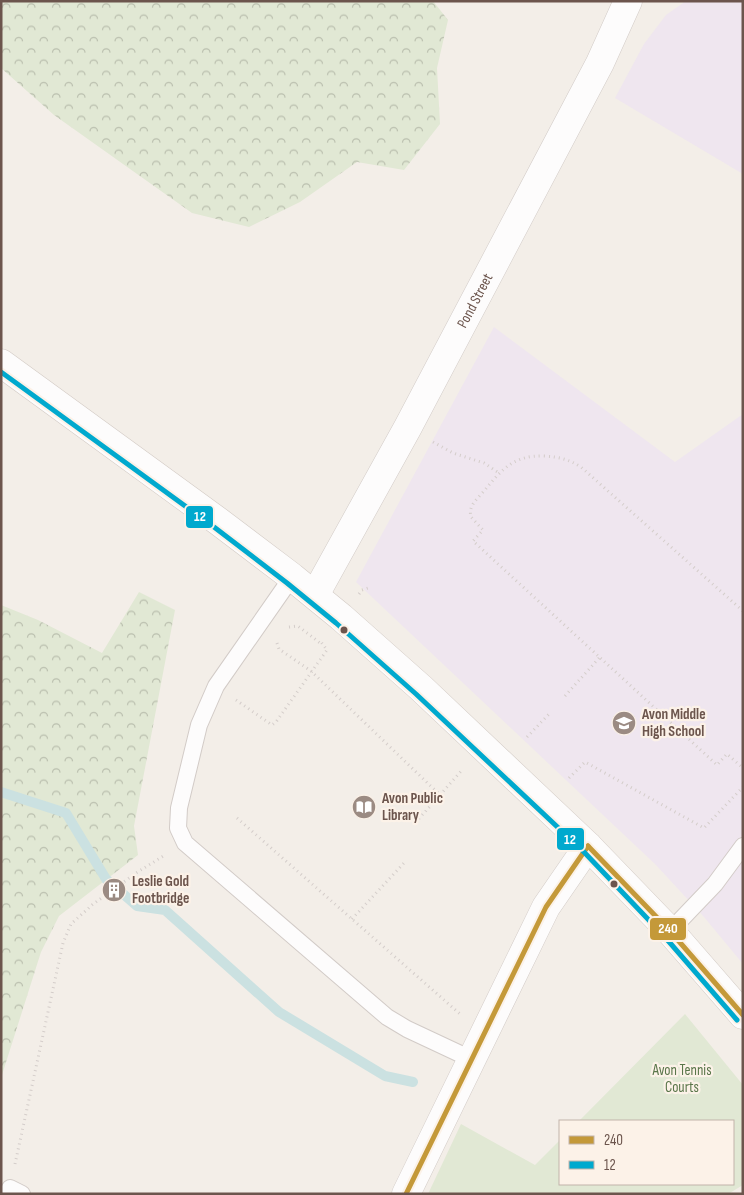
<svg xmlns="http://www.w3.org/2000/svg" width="744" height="1195" viewBox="0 0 744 1195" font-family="'Sofia Sans Condensed',sans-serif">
<defs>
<pattern id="forest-crowns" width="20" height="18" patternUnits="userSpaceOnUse" patternTransform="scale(1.25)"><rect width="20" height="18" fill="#e1e8d4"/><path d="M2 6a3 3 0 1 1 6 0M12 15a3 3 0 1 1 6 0" fill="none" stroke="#babfae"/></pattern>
</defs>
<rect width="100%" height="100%" fill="#f3eee8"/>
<g fill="#efe6ef">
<polygon points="686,1 743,1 743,174 615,98 644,44 666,15"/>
<polygon points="494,327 675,462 743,414 743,964 704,917 655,864 356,582"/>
</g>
<g fill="url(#forest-crowns)">
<polygon points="1,1 433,1 448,20 437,68 440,124 404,170 357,162 300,202 249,227 192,213 54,115 1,68"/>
<polygon points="139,592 175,610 134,826 138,855 59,916 41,952 1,1078 1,605 38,620 102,653"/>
</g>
<polygon fill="#e1e8d4" points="685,1014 743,1085 743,1185 728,1194 428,1194 461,1124 535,1165 560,1140 560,1184 733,1184 733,1121 579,1121"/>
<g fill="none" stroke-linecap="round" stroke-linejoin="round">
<polyline stroke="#cbe1e1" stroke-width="10" points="1,792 66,813 106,879 137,906 165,910 279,1012 385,1076 413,1082"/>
<g stroke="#d2cbc7" stroke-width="18">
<g id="service">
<polyline points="292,577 216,686 199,725 179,808 178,828 185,843 387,1017 407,1029 471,1059"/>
<polyline points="670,931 715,884 743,846"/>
<polyline points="7,1194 10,1188 22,1194"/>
</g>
</g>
<g stroke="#d2cbc7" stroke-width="29">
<polyline id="minor" points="406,1194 546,907 588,846"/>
</g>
<g stroke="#d2cbc7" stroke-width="29">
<g id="tertiary">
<path id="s1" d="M315,595L408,427L600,63L628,1"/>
</g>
</g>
<g stroke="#d2cac4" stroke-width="29">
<polyline id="secondary" points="1,363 218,521 292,577 341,617 421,688 588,846 670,931 743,1015"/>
</g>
<g stroke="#d4cdca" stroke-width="3" stroke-dasharray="1 4" stroke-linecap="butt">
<polyline points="433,442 453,453 484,463 499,473"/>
<polyline points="359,594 362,590 371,587"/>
<path d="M743,611L581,467C568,459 559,457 544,456C514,455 502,469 484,491C477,499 468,506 471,517L483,530L473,541L717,765L727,754L743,768"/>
<polyline points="289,627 298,626 320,643"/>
<polyline points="277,643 279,649 311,671 440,795 416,822"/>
<polyline points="565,696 600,657"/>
<polyline points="236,700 272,725 276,722 327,650 321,642"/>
<polyline points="527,737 550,713"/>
<polyline points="569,778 585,762 704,828 743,787"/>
<polyline points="440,795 463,769"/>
<polyline points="237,818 460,1014"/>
<polyline points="352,919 404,863"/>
<polyline points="15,1164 63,943 71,924 92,905 136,873 165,855"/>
</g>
<use href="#service" stroke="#fdfcfc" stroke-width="16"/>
<use href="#minor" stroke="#fdfcfc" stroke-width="28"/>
<use href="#tertiary" stroke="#fdfcfc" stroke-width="28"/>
<use href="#secondary" stroke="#fdfcfc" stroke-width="28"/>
<g stroke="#fcf2e8" stroke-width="9">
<g id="bus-1">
<polyline points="588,846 670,931 743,1015"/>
<polyline points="406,1194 546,907 588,846"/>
</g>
</g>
<g stroke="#fcf2e8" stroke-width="9">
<polyline id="bus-2" points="1,372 214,527 287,583 336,623 416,694 583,851 664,936 737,1020"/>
</g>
<use href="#bus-1" stroke="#c49939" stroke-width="5"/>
<use href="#bus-2" stroke="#00a9ce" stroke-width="5"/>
</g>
<defs>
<g id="school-disc" transform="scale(1.25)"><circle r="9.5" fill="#9b8b83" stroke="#fcf2e8"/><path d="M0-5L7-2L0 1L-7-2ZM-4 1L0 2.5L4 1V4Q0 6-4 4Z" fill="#fff"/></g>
<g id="library-disc" transform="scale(1.25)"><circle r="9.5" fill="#9b8b83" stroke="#fcf2e8"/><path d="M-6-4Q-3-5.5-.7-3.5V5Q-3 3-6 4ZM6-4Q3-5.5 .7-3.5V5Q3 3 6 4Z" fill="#fff"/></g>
<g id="building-disc" transform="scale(1.25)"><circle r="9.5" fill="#9b8b83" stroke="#fcf2e8"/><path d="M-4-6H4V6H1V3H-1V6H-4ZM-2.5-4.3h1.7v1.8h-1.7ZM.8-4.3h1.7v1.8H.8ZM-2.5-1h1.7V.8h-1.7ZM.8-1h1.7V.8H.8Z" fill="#fff"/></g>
</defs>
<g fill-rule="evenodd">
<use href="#school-disc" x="624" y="723"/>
<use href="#library-disc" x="364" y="807"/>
<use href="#building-disc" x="114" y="890"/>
</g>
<g fill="#6c554d" stroke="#fcf2e8" stroke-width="2">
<circle cx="344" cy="630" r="4.5"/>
<circle cx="614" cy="884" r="4.5"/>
</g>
<g text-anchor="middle" stroke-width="4.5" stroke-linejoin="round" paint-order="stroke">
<g font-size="15" fill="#6c554d" stroke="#fcf2e8">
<text dy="5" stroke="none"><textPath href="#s1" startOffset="335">Pond Street</textPath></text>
</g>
<g font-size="15" font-weight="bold" fill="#6c554d" stroke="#fcf2e8" text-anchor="start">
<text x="642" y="719">Avon Middle<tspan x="642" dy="17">High School</tspan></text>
<text x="382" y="803">Avon Public<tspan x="382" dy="17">Library</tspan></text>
<text x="132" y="886">Leslie Gold<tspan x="132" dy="17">Footbridge</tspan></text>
</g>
<g font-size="15" fill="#5a764a" stroke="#fcf2e8">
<text x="682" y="1075">Avon Tennis<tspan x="682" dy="17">Courts</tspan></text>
</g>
</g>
<g stroke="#fcf2e8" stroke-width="2">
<rect x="185" y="505" width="29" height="24" rx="5" fill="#00a9ce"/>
<rect x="556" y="827" width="29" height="24" rx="5" fill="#00a9ce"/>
<rect x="649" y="917" width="38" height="24" rx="5" fill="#c49939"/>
</g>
<g font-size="14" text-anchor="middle" font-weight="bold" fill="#fff">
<text x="200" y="521">12</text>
<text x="570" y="844">12</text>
<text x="668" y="933">240</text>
</g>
<rect width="744" height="1195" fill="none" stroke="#6c554d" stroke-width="5"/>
<rect x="559" y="1120" width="175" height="65" fill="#fcf2e8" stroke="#c2b3aa"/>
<rect x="569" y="1136" width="25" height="8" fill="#c49939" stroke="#c2b3aa"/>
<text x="604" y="1145" font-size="15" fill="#6c554d">240</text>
<rect x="569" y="1161" width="25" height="8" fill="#00a9ce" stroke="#c2b3aa"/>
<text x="604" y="1170" font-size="15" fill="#6c554d">12</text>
</svg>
